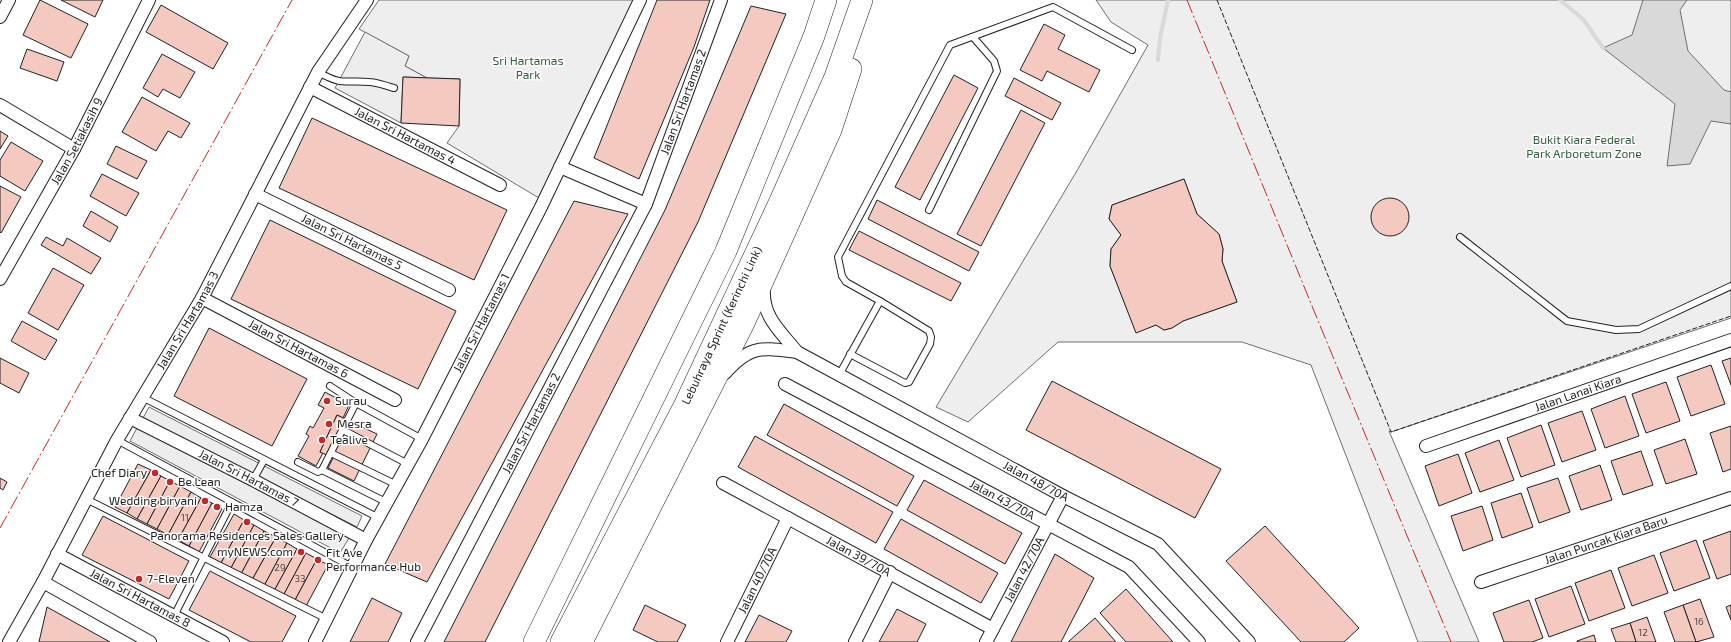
<svg xmlns="http://www.w3.org/2000/svg" width="1731" height="642" viewBox="0 0 1731 642" font-family="'Exo 2',sans-serif">
<rect width="100%" height="100%" fill="#fff"/>
<g fill="#eee" stroke="#6f6f6f" fill-rule="evenodd">
<polygon points="379,0 638,0 539,198 447,143 459,126 460,79 427,78 405,66 409,56 359,29"/>
<path d="M1096,0H1731V318L1391,432L1389,431L1479,642H1418L1311,365L1242,342H1058L968,422L936,407L1078,169L1148,45L1111,22ZM1184,179L1197,214L1219,234L1223,249L1222,261L1237,302L1183,321L1172,328L1164,330L1156,325L1136,332L1110,266L1111,249L1121,235L1109,219L1112,205Z"/>
</g>
<g fill="#ededed" stroke="#6f6f6f">
<polygon points="365,32 409,56 405,66 427,78 403,77 401,123 335,88"/>
<polygon points="149,407 362,516 357,527 143,418"/>
<polygon points="138,426 349,538 340,553 130,441"/>
</g>
<polygon fill="#d9d9d9" stroke="#6f6f6f" points="1643,0 1687,0 1680,10 1688,51 1724,90 1731,92 1731,124 1711,121 1690,164 1667,166 1675,104 1603,48 1632,35"/>
<g fill="none" stroke-linecap="round" stroke-linejoin="round">
<g stroke="#d9d9d9" stroke-width="4">
<polyline points="1560,0 1583,19 1603,48"/>
<polyline points="1158,60 1160,38 1168,0"/>
</g>
</g>
<g fill="#f3c9c0" stroke="#222">
<polygon points="40,0 88,24 71,58 23,35"/>
<polygon points="61,0 103,0 95,17"/>
<polygon points="657,0 710,0 694,47 639,179 594,158"/>
<polygon points="161,5 228,43 213,69 146,32"/>
<polygon points="751,6 786,14 698,222 485,642 444,642 665,210"/>
<polygon points="1044,24 1065,35 1058,49 1100,70 1089,92 1047,71 1042,81 1020,70"/>
<polygon points="27,49 64,62 57,81 20,68"/>
<polygon points="162,54 195,72 180,98 163,89 158,97 143,88"/>
<polygon points="954,75 978,88 920,200 895,187"/>
<polygon points="403,77 460,79 459,126 401,123"/>
<polygon points="1014,78 1061,103 1052,120 1005,96"/>
<polygon points="142,97 190,123 181,138 168,131 156,151 122,132"/>
<polygon points="1021,110 1045,123 981,246 957,234"/>
<polygon points="312,118 507,210 474,280 279,188"/>
<polygon points="0,131 8,136 0,149"/>
<polygon points="11,142 43,161 25,191 0,176 0,160"/>
<polygon points="116,146 147,161 137,179 107,164"/>
<polygon points="102,174 139,193 126,216 90,196"/>
<polygon points="1184,179 1197,214 1219,234 1223,249 1222,261 1237,302 1183,321 1172,328 1164,330 1156,325 1136,333 1110,266 1111,249 1121,235 1109,219 1112,205"/>
<polygon points="0,186 21,197 1,233 0,232"/>
<circle cx="1390" cy="217" r="19"/>
<polygon points="877,200 979,252 969,271 868,219"/>
<polygon points="574,201 628,214 427,582 385,564"/>
<polygon points="91,211 118,227 110,242 83,226"/>
<polygon points="270,220 456,311 418,389 231,299"/>
<polygon points="859,231 961,283 951,301 849,250"/>
<polygon points="46,237 63,246 67,238 101,258 91,274 41,245"/>
<polygon points="53,268 84,285 58,330 28,313"/>
<polygon points="22,321 57,340 45,360 11,341"/>
<polygon points="209,328 307,379 272,446 174,396"/>
<polygon points="0,358 29,373 19,393 0,383"/>
<polygon points="1731,358 1731,385 1722,361"/>
<polygon points="1711,365 1725,404 1691,416 1677,377"/>
<polygon points="1052,381 1221,469 1195,518 1026,430"/>
<polygon points="1666,382 1680,421 1646,433 1632,394"/>
<polygon points="325,392 349,405 343,418 337,415 320,452 323,453 316,466 298,456 309,436 306,434 310,426 313,428 324,408 318,405"/>
<polygon points="1625,396 1639,436 1605,448 1591,409"/>
<polygon points="784,404 914,476 897,506 767,435"/>
<polygon points="1582,411 1596,450 1562,462 1548,423"/>
<polygon points="337,415 377,434 354,481 328,468 333,458 320,452"/>
<polygon points="1541,425 1555,465 1521,477 1507,438"/>
<polygon points="1731,426 1731,469 1723,472 1710,433"/>
<polygon points="755,436 893,512 876,543 738,467"/>
<polygon points="1685,439 1697,474 1666,484 1654,450"/>
<polygon points="1499,440 1514,480 1480,492 1465,453"/>
<polygon points="1641,451 1653,485 1623,495 1611,461"/>
<polygon points="1458,454 1472,493 1439,506 1425,466"/>
<polygon points="138,464 151,470 127,513 115,507"/>
<polygon points="1600,465 1612,500 1581,510 1569,476"/>
<polygon points="151,470 161,476 137,519 127,513"/>
<polygon points="161,476 170,481 147,524 137,519"/>
<polygon points="0,478 7,482 3,490 0,488"/>
<polygon points="1558,478 1570,512 1539,523 1527,488"/>
<polygon points="924,480 1022,533 1005,564 907,510"/>
<polygon points="170,481 180,486 157,529 147,524"/>
<polygon points="180,486 191,492 168,535 157,529"/>
<polygon points="191,492 201,498 178,540 168,535"/>
<polygon points="1521,493 1533,527 1502,538 1491,503"/>
<polygon points="201,498 212,503 189,546 178,540"/>
<polygon points="212,503 222,509 199,552 189,546"/>
<polygon points="1482,506 1493,540 1463,551 1451,516"/>
<polygon points="234,514 244,520 221,563 210,557"/>
<polygon points="103,516 189,561 169,599 82,555"/>
<polygon points="901,519 998,573 981,603 884,549"/>
<polygon points="244,520 254,525 231,568 221,563"/>
<polygon points="254,525 264,531 241,574 231,568"/>
<polygon points="1265,526 1359,628 1344,642 1301,642 1226,561"/>
<polygon points="264,531 276,537 252,580 241,574"/>
<polygon points="1731,531 1731,574 1717,579 1703,541"/>
<polygon points="276,537 287,543 264,586 252,580"/>
<polygon points="1696,540 1710,578 1674,591 1660,553"/>
<polygon points="287,543 297,549 274,591 264,586"/>
<polygon points="297,549 306,553 283,596 274,591"/>
<polygon points="306,553 317,559 294,602 283,596"/>
<polygon points="1055,554 1094,578 1061,642 1011,642"/>
<polygon points="1654,555 1668,593 1632,606 1618,568"/>
<polygon points="317,559 328,565 305,608 294,602"/>
<polygon points="1611,570 1625,608 1589,621 1575,583"/>
<polygon points="210,571 296,616 282,642 251,642 189,610"/>
<polygon points="1571,586 1585,624 1549,637 1535,599"/>
<polygon points="1126,589 1173,642 1126,642 1100,613"/>
<polygon points="372,598 402,613 388,642 350,642"/>
<polygon points="1700,599 1714,637 1696,642 1683,605"/>
<polygon points="1529,600 1543,638 1532,642 1504,642 1493,613"/>
<polygon points="645,605 686,625 677,642 658,642 633,630"/>
<polygon points="1683,605 1696,642 1675,642 1664,612"/>
<polygon points="1731,605 1731,620 1726,607"/>
<polygon points="47,607 110,642 39,642"/>
<polygon points="897,609 926,624 917,642 879,642"/>
<polygon points="759,615 792,631 786,642 745,642"/>
<polygon points="1647,617 1656,642 1636,642 1630,623"/>
<polygon points="1095,618 1116,642 1068,642"/>
<polygon points="1630,623 1636,642 1616,642 1611,629"/>
<polygon points="1594,635 1596,642 1577,642 1577,641"/>
</g>
<g fill="none" stroke-linecap="round" stroke-linejoin="round">
<g stroke="#222" stroke-width="8">
<g id="service">
<path d="M318,72C343,86 344,80 369,82C377,82 386,86 394,88"/>
<polyline points="929,210 997,71 994,61 973,37"/>
<polyline points="1460,237 1567,321 1616,330 1639,329 1731,286"/>
<polyline points="850,354 905,383 909,382 930,344 931,337 929,331 880,301 846,282 842,276 838,257 950,45 1053,7 1132,50"/>
<polyline points="839,375 880,301"/>
<polyline points="330,386 356,403"/>
<polyline points="142,397 379,518"/>
<polyline points="343,430 408,464"/>
<polyline points="117,440 352,567"/>
<polyline points="331,453 397,485"/>
<polyline points="298,462 318,472 322,470"/>
<polyline points="253,480 264,460"/>
<polyline points="86,499 327,619"/>
<polyline points="388,503 322,470 356,403 422,439"/>
<polyline points="174,616 232,502"/>
</g>
</g>
<g stroke="#222" stroke-width="14">
<g id="minor">
<polyline points="0,17 9,0"/>
<path id="s1" d="M310,87L500,185"/>
<polyline points="0,105 74,149"/>
<polyline points="560,167 646,204"/>
<path id="s2" d="M255,194L449,290"/>
<path id="s3" d="M0,279L74,149L149,0"/>
<path id="s4" d="M764,289C762,317 781,332 797,352L1063,496L1158,544L1249,642"/>
<path id="s5" d="M202,298L395,400"/>
<path d="M725,373C751,344 762,348 797,352"/>
<path id="s6" d="M785,384L1129,567L1199,642"/>
<path id="s7" d="M130,418L253,480L366,540"/>
<path id="s8" d="M1426,446L1731,340"/>
<path id="s9" d="M723,483L993,629"/>
<path id="s10" d="M57,554L223,642"/>
<polyline points="43,582 150,642"/>
<path id="s11" d="M1481,582L1731,498"/>
<path id="s12" d="M9,642L43,582L117,440L202,298L318,72L367,0"/>
<path id="s13" d="M315,642L366,540L422,439L541,207L640,0"/>
<path id="s14" d="M417,642L646,204L721,0"/>
<path id="s15" d="M727,642L788,518"/>
<polyline points="855,642 890,572"/>
<path id="s16" d="M986,642L1063,496"/>
</g>
</g>
<g stroke="#222" stroke-width="22">
<g id="motorway">
<polyline points="534,642 726,251 814,36 826,0"/>
<path id="s17" d="M561,642L685,404L780,201L835,77L862,0"/>
<polyline points="582,642 744,323 831,130 851,69"/>
</g>
</g>
<use href="#service" stroke="#fff" stroke-width="6"/>
<use href="#minor" stroke="#fff" stroke-width="12"/>
<use href="#motorway" stroke="#fff" stroke-width="21"/>
<polyline stroke="#222" stroke-width="1" stroke-dasharray="5 2" stroke-linecap="butt" points="1217,0 1391,432 1731,316"/>
<g stroke="#c62828" stroke-width="1" stroke-dasharray="14 3 2 3" stroke-linecap="butt">
<polyline points="1187,0 1312,306 1451,642"/>
<polyline points="0,528 292,0"/>
</g>
</g>
<g fill="#c62828" stroke="#fff" stroke-width="1.5">
<circle cx="327" cy="401" r="4"/>
<circle cx="329" cy="424" r="4"/>
<circle cx="322" cy="440" r="4"/>
<circle cx="155" cy="473" r="4"/>
<circle cx="170" cy="482" r="4"/>
<circle cx="205" cy="501" r="4"/>
<circle cx="217" cy="507" r="4"/>
<circle cx="247" cy="522" r="4"/>
<circle cx="301" cy="552" r="4"/>
<circle cx="318" cy="560" r="4"/>
<circle cx="139" cy="579" r="4"/>
</g>
<g text-anchor="middle" stroke-width="3" stroke-linejoin="round" paint-order="stroke">
<g font-size="10" fill="#564c4a">
<text x="185" y="521">11</text>
<text x="280" y="571">29</text>
<text x="300" y="582">33</text>
<text x="1699" y="625">16</text>
<text x="1643" y="636">12</text>
</g>
<g font-size="12" fill="#2f5e38" stroke="#fff">
<text x="528" y="65">Sri Hartamas<tspan x="528" dy="14">Park</tspan></text>
<text x="1584" y="144">Bukit Kiara Federal<tspan x="1584" dy="14">Park Arboretum Zone</tspan></text>
</g>
<g font-size="12" fill="#222" stroke="#fff">
<text dy="4" stroke="none"><textPath href="#s14" startOffset="603">Jalan Sri Hartamas 2</textPath></text>
<text dy="4" stroke="none"><textPath href="#s1" startOffset="107">Jalan Sri Hartamas 4</textPath></text>
<text dy="4" stroke="none"><textPath href="#s3" startOffset="158">Jalan Setiakasih 9</textPath></text>
<text dy="4" stroke="none"><textPath href="#s2" startOffset="108">Jalan Sri Hartamas 5</textPath></text>
<text dy="4" stroke="none"><textPath href="#s12" startOffset="368">Jalan Sri Hartamas 3</textPath></text>
<text dy="4" stroke="none"><textPath href="#s13" startOffset="360">Jalan Sri Hartamas 1</textPath></text>
<text dy="4" stroke="none"><textPath href="#s17" startOffset="355">Lebuhraya Sprint (Kerinchi Link)</textPath></text>
<text dy="4" stroke="none"><textPath href="#s5" startOffset="109">Jalan Sri Hartamas 6</textPath></text>
<text dy="4" stroke="none"><textPath href="#s8" startOffset="161">Jalan Lanai Kiara</textPath></text>
<text dy="4" stroke="none"><textPath href="#s14" startOffset="247">Jalan Sri Hartamas 2</textPath></text>
<text dy="4" stroke="none"><textPath href="#s7" startOffset="133">Jalan Sri Hartamas 7</textPath></text>
<text dy="4" stroke="none"><textPath href="#s4" startOffset="345">Jalan 48/70A</textPath></text>
<text dy="4" stroke="none"><textPath href="#s6" startOffset="246">Jalan 43/70A</textPath></text>
<text dy="4" stroke="none"><textPath href="#s11" startOffset="132">Jalan Puncak Kiara Baru</textPath></text>
<text dy="4" stroke="none"><textPath href="#s9" startOffset="154">Jalan 39/70A</textPath></text>
<text dy="4" stroke="none"><textPath href="#s16" startOffset="82">Jalan 42/70A</textPath></text>
<text dy="4" stroke="none"><textPath href="#s15" startOffset="69">Jalan 40/70A</textPath></text>
<text dy="4" stroke="none"><textPath href="#s10" startOffset="94">Jalan Sri Hartamas 8</textPath></text>
</g>
<g font-size="12" fill="#222" stroke="#fff" text-anchor="start">
<text x="335" y="405">Surau</text>
<text x="337" y="428">Mesra</text>
<text x="330" y="444">Tealive</text>
<text x="147" y="477" text-anchor="end">Chef Diary</text>
<text x="178" y="486">Be Lean</text>
<text x="197" y="505" text-anchor="end">Wedding biryani</text>
<text x="225" y="511">Hamza</text>
<text x="247" y="540" text-anchor="middle">Panorama Residences Sales Gallery</text>
<text x="293" y="556" text-anchor="end">myNEWS.com</text>
<text x="326" y="557">Fit Ave<tspan x="326" dy="14">Performance Hub</tspan></text>
<text x="147" y="583">7-Eleven</text>
</g>
</g>
</svg>
